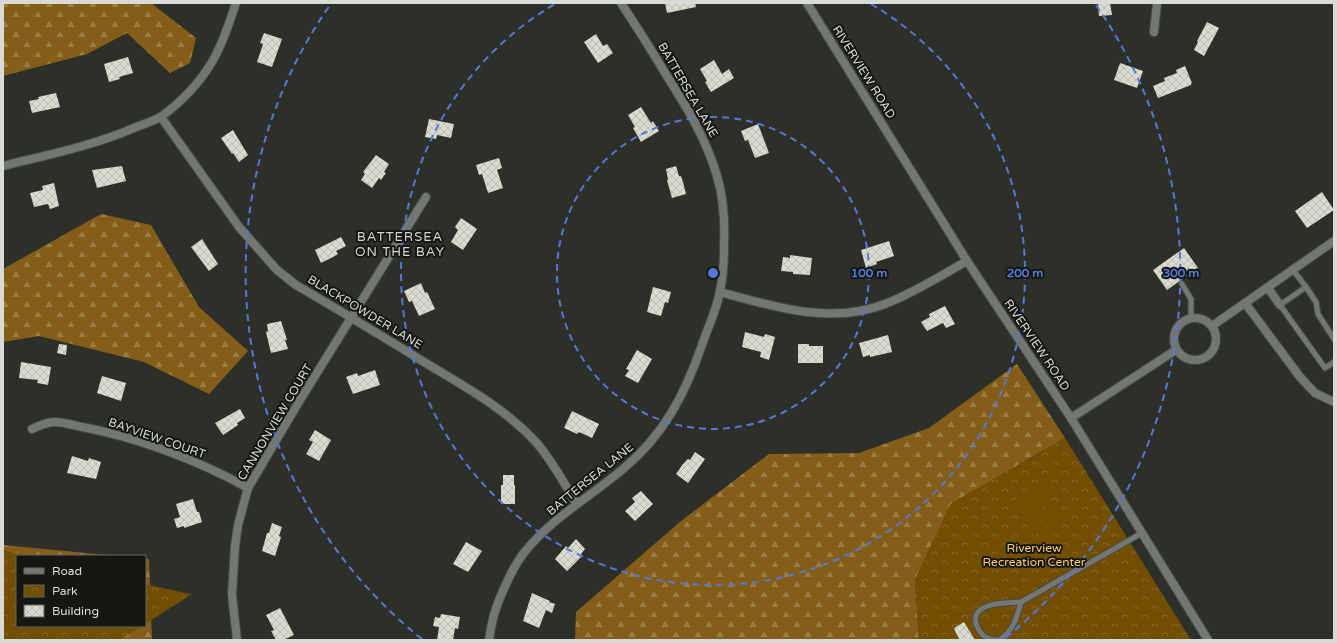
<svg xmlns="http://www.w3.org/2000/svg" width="1337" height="643" viewBox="0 0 1337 643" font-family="'Varela Round',sans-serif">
<defs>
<pattern id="forest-firs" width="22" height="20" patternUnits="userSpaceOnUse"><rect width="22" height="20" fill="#845e19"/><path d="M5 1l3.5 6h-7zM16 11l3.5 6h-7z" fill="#9a7c45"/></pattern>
<pattern id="park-crowns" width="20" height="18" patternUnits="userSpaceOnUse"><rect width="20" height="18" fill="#724e02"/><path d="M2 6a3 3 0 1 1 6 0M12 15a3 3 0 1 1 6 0" fill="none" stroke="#866726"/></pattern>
<pattern id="building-cross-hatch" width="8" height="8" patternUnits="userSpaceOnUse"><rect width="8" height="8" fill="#dbdacf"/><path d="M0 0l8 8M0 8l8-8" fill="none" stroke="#bcbcb2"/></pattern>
</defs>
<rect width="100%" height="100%" fill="#2c3028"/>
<g fill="url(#forest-firs)">
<polygon points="3,3 151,3 196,38 190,63 170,73 127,33 87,54 3,76"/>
<polygon points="101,214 151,225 199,307 248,351 209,394 144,362 39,336 3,342 3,269"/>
<polygon points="1017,364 1065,438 951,504 915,580 919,640 575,640 576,612 681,521 769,454 859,453 929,428"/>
<polygon points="3,545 117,556 17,556 17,626 145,626 145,559 149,559 152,640 3,640"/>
</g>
<g fill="url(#park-crowns)">
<polygon points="1065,438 1191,640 919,640 915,580 951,504"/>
<polygon points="3,550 29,556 17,556 17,626 142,626 119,640 3,640"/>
<polygon points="145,584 189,594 192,594 145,624"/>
</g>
<g fill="#724e02">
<polygon points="1043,482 1053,496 1021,516 1012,502"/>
<polygon points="1056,501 1065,515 1034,535 1024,521"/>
</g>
<g fill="url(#building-cross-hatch)">
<polygon points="665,3 695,3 696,7 667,13"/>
<polygon points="1098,3 1110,3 1112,15 1099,16"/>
<polygon points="1207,22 1219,28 1204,56 1194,50 1198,42 1197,41"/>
<polygon points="264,33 282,39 272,67 257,62 263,44 260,43"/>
<polygon points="596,34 603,46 607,44 613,53 598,63 584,42"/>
<polygon points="128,57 133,73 119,77 120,79 109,82 104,64"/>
<polygon points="714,60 722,74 729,69 734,78 711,92 705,82 707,81 700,69"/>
<polygon points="1120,63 1143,71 1137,88 1114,80"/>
<polygon points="1185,66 1192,83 1191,83 1191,85 1158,98 1153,86 1165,81 1164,78 1177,73 1176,70"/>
<polygon points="56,93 60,107 32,113 29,101 39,99 38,97"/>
<polygon points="641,107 651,123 653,121 659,131 641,142 633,128 635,127 628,115"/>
<polygon points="429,119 454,124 451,138 437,135 436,139 425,137"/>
<polygon points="758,124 769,153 755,158 748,140 745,141 741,131"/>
<polygon points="233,130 248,155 239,162 233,153 232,154 221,138"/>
<polygon points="376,155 389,164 384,172 386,173 381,180 379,178 372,188 361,180 365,174 363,172"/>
<polygon points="499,158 502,168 497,170 503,188 488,193 482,174 479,175 476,165"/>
<polygon points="122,166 126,181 97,188 92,170"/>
<polygon points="676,166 679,176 681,176 683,182 686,194 672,198 667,180 668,179 666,169"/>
<polygon points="54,183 59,206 50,209 48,204 34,207 30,193 43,190 42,186"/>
<polygon points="1322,192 1334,210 1307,228 1295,211"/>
<polygon points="461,218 477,229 463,250 451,242 458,230 455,227"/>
<polygon points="341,237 346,246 336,251 338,254 333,257 321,263 315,250"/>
<polygon points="202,239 218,264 209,271 191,247"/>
<polygon points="889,241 894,256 876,262 877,264 866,268 861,250"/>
<polygon points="1184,248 1198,268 1167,290 1153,270"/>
<polygon points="790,255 812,258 810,275 793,274 793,272 781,271 783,257 790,258"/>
<polygon points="421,283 425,293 427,292 435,309 419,316 412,301 409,302 404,291"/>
<polygon points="653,287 671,292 668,303 665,302 661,316 647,312"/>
<polygon points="945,306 955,324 946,328 943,323 927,331 921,322 930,317 929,314"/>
<polygon points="281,321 287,340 285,340 288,349 271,353 266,332 268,331 267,324"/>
<polygon points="745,332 764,337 765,334 775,337 769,360 760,357 761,352 742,347"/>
<polygon points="888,335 892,352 870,357 870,355 863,357 859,343"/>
<polygon points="59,344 67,345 66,355 57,353"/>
<polygon points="798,344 809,344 809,346 823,346 823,363 798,363"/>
<polygon points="637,350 652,359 638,383 625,376 629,370 626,369"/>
<polygon points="21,362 51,367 48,385 37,383 38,380 19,378"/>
<polygon points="375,370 380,385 353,394 346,377 357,373 358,376"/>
<polygon points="102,376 126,383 121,401 97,393"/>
<polygon points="240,409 245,418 237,423 238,425 223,435 215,423"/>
<polygon points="572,411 599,424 592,438 579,432 577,434 564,428"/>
<polygon points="315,430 331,440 319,461 306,454 313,442 309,440"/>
<polygon points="695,452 705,459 688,483 676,474 683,464 688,459 690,460"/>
<polygon points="72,456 88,461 89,458 101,462 96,479 67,473"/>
<polygon points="503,475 514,475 514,485 515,485 515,504 501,504 501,485 503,485"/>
<polygon points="641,491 653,504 635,521 625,511 635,502 632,498"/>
<polygon points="193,499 197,512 199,512 202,522 184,528 184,526 177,528 174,519 180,517 176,504"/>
<polygon points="272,523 282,527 279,536 281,537 275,556 262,551 267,533 269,533"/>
<polygon points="576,539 585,549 581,554 582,556 567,571 555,559 566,546 568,548"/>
<polygon points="466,542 482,551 468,572 453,564"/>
<polygon points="532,593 550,601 549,602 555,604 552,613 546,610 539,628 523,621"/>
<polygon points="280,608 294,635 283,640 276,640 271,631 274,630 266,615"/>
<polygon points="441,614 460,617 458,629 455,628 453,640 437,640 439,627 433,626 435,617 440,618"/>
<polygon points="964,622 975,640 960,640 956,633 954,628"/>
</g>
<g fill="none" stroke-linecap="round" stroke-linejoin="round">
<g stroke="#484b44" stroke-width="7">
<g id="service">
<polyline points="1293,270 1306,287 1280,305 1325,368 1334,362"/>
<polyline points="1182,284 1191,299 1191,318"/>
<polyline points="1306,287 1316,302 1318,314 1334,339"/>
<polyline points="1021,602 1142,533"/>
<path d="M1021,602C1017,617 1013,632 999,640C996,640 992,640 990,639C980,636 970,620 979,611C989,602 1008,603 1021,602Z"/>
</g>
</g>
<g stroke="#484b44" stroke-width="10">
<g id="minor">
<polyline points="1154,32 1157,3"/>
<path d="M161,117L239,227L277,270L296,285C341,311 385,338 429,365C466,387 505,409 535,441C552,460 563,482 577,504"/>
<path d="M3,166C47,155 92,146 134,128C143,124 155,121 162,116C181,102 200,82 212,62C223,44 229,23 236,3"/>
<polyline points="1268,288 1280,305"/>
<path d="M720,292C774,307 831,325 885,304C914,293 940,276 967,261"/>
<polyline points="1245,303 1300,377 1315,393 1334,402"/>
<circle cx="1195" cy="339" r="21"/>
<polyline points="1212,326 1334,241"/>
<polyline points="1071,418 1176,350"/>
<path d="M32,429C39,426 46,422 55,422C63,422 73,425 82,427C137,437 200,461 248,488"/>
<polyline points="237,640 232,595 235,546 238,525 248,488 297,405 426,197"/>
<path d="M489,640C491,624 495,608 502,593C508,579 514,566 523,554C550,519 590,497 623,469C664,435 685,394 702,345C708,327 717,309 720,291C723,277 724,261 724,247C725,223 724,199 717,176C706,138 686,106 665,73C651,49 636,26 621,3"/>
</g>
</g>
<g stroke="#484b44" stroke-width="10">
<polyline id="tertiary" points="807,3 967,261 1071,418 1208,640"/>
</g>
<use href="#service" stroke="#737774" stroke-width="5"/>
<use href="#minor" stroke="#737774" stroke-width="8"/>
<use href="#tertiary" stroke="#737774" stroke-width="8"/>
</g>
<g fill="none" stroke="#5578d7" stroke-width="2" stroke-dasharray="7 5">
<circle cx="713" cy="273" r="156"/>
<path d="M871 4A312 312 0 1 1 555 4"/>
<path d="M422 639A468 468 0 0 1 330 5M1096 5A468 468 0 0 1 1004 639"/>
</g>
<g text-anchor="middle" stroke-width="4" stroke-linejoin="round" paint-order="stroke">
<g font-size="12" fill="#d9dbd6" stroke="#151713">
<text transform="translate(864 72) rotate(58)" y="4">RIVERVIEW ROAD</text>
<text transform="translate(688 90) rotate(60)" y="4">BATTERSEA LANE</text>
<text transform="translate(365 312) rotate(31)" y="4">BLACKPOWDER LANE</text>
<text transform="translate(1037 345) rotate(56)" y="4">RIVERVIEW ROAD</text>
<text transform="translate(275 422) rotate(-59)" y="4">CANNONVIEW COURT</text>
<text transform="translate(157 438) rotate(19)" y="4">BAYVIEW COURT</text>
<text transform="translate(590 479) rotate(-39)" y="4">BATTERSEA LANE</text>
</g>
<g font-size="12" fill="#fec874" stroke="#151713">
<text x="1034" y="552">Riverview<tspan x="1034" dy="14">Recreation Center</tspan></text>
</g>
<g font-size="13" letter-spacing="1" fill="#d3d7cd" stroke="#151713">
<text x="400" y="241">BATTERSEA<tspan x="400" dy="15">ON THE BAY</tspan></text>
</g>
</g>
<circle cx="713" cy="273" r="6" fill="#5578d7" stroke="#151713" stroke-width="2"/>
<g font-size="12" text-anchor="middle" font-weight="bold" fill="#5578d7" stroke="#151713" stroke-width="4" stroke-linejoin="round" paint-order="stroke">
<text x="869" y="277">100 m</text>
<text x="1025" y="277">200 m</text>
<text x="1181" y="277">300 m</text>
</g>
<rect width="1337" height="643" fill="none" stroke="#d9dbd6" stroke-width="8"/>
<rect x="16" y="555" width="130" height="72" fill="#151713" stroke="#636561"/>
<rect x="24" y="568" width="20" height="6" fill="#737774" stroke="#636561"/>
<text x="52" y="575" font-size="12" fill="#d9dbd6">Road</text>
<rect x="24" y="585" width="20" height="12" fill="url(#park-crowns)" stroke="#636561"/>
<text x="52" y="595" font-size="12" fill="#d9dbd6">Park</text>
<rect x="24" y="605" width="20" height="12" fill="url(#building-cross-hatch)" stroke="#636561"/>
<text x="52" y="615" font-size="12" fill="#d9dbd6">Building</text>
</svg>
